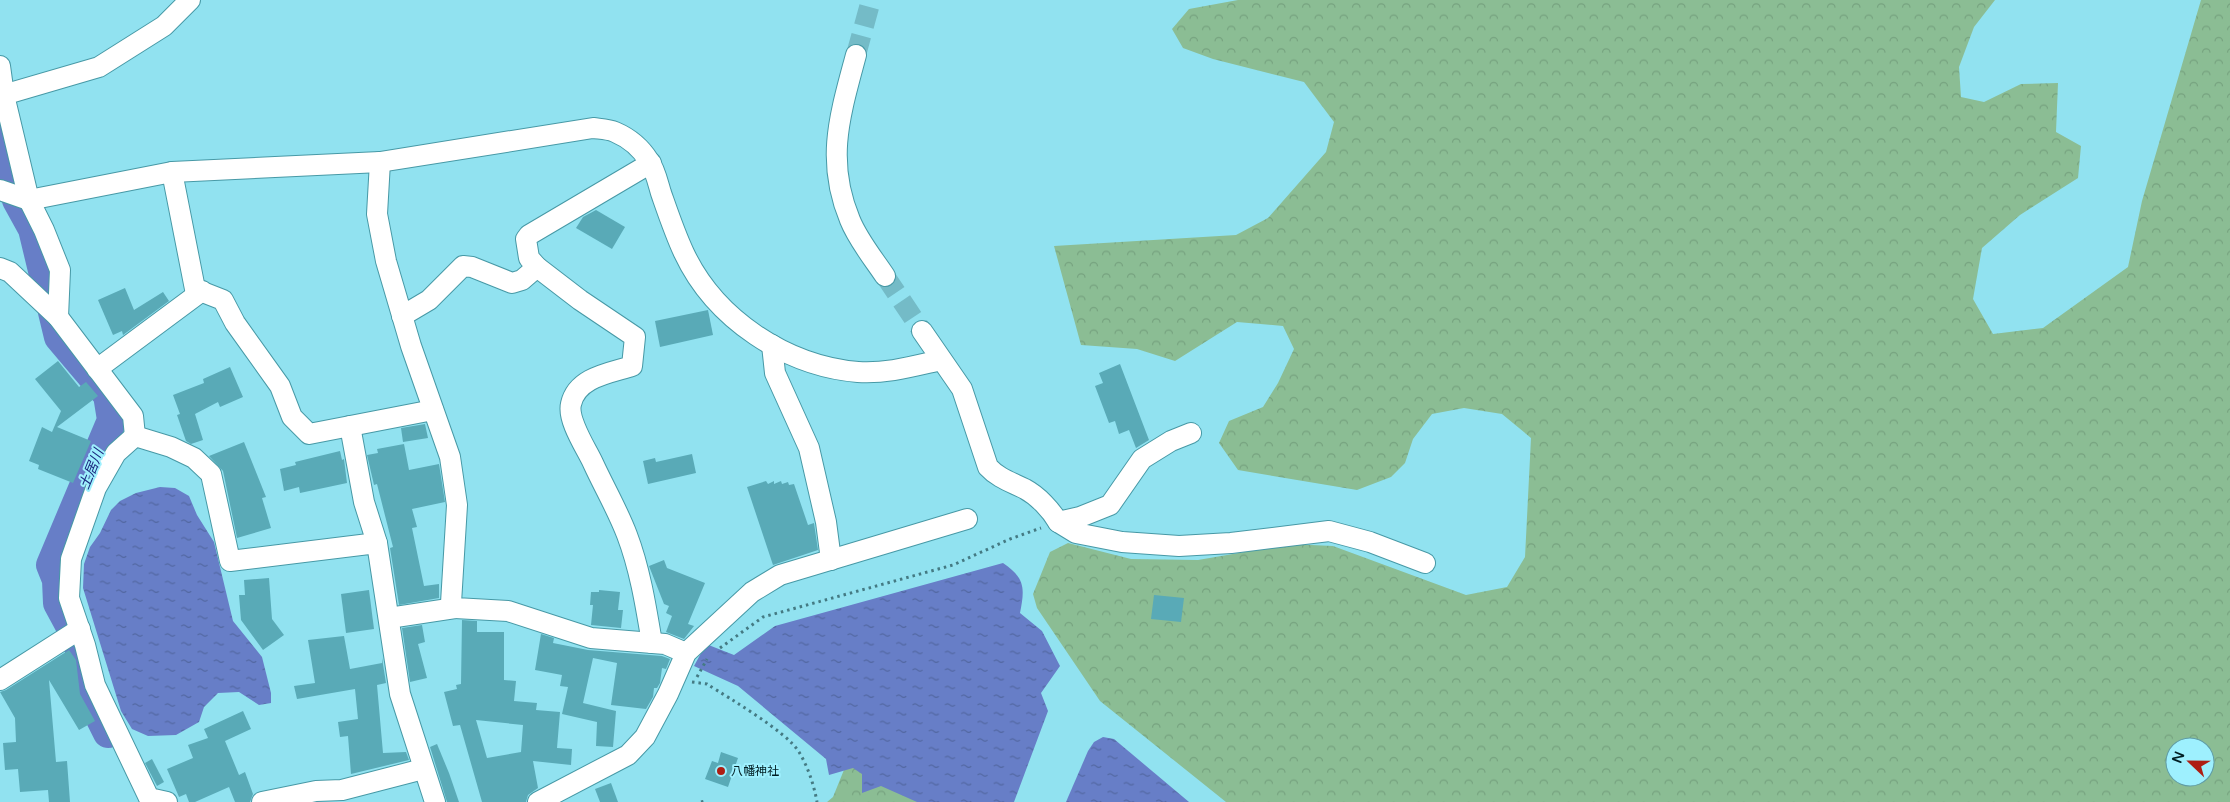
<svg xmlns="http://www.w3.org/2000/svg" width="2230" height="802" viewBox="0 0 2230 802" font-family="'Varela Round','Noto Sans JP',sans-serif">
<defs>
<pattern id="forest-crowns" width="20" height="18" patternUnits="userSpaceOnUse" patternTransform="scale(1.25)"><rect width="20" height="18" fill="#8bbd94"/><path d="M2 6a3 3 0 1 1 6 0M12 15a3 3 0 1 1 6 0" fill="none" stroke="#76a27f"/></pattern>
<pattern id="water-ripples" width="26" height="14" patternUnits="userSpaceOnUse" patternTransform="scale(1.25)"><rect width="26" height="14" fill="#677ec7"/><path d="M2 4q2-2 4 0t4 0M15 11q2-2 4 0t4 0" fill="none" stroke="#5267a1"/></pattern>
</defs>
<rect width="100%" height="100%" fill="#91e2f0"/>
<g fill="url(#forest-crowns)" fill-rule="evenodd">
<path d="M1238,0H1995L1974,27L1959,67L1961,97L1984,102L2021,84L2058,83L2056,132L2081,146L2078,178L2020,215L1982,248L1973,299L1993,334L2043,328L2128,267L2142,201L2201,0H2230V802H1226L1100,701L1037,608L1033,594L1050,552L1068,543L1131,559L1198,560L1290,544L1333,546L1466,595L1507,587L1525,557L1531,438L1502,414L1464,408L1432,414L1413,439L1405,463L1391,477L1357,490L1238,470L1219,443L1229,421L1263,407L1278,383L1294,349L1283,326L1237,322L1175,361L1137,349L1081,345L1054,246L1236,235L1268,218L1326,152L1334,122L1304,82L1213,59L1183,48L1172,29L1189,9ZM2175,747H2205V777H2175Z"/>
<polygon points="850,755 934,802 827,802 833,797"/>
</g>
<g fill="url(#water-ripples)">
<polygon points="160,487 175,488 189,496 197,515 214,542 233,621 262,657 271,693 271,703 259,705 239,692 218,693 204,707 199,722 176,735 148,736 132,729 121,711 83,588 84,564 90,547 100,533 111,510 120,501 136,493"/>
<path d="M1003,563C1025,578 1025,588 1020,613L1042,631L1060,666L1041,693L1048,711L1014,802H917L881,786L862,793V774L853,768L829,775L826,759L738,686L694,666L706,644L734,655L775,626Z"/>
<polygon points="1103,737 1114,739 1189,802 1066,802 1088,751 1094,742"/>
</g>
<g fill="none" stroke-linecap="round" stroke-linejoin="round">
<polyline stroke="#677ec7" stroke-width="30" points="0,140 17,200 33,229 59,337 108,395 112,420 51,565 57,580 58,603 78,640 87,691 108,733"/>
</g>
<g fill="#59aab7" fill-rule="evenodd">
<polygon points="596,210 625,227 612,249 576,228 583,217"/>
<polygon points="125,288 134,310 163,292 169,301 123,335 122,331 113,335 98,300"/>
<polygon points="708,310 713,335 660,347 655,321"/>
<polygon points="58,361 79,387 86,382 98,396 57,427 91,441 73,483 38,469 39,465 29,461 42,427 52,432 61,411 35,379"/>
<polygon points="1120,364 1149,440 1136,448 1129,430 1119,434 1115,421 1109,423 1095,386 1103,383 1099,373"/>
<polygon points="230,367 243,397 220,407 218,402 195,414 203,440 191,444 186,441 177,415 180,414 173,395 204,383 203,379"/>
<polygon points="425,424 428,438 403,442 401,428"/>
<polygon points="244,442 266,497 262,498 271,528 237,538 223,471 209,456"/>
<polygon points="404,444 409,470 439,464 445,502 412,509 417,527 412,528 424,586 439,584 439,598 399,605 390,548 393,547 377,484 374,485 367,455 378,453 377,449"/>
<polygon points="340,451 342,460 344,459 347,483 300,493 299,487 284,491 280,469 296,465 295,462"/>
<polygon points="692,454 696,473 648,484 643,461 655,458 656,462"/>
<polygon points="766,481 768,484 774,481 774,484 781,481 782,484 788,482 789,485 794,484 808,525 814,523 818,550 773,565 747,487"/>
<polygon points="664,560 667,568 705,583 688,624 694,626 684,639 666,632 672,616 666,613 669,606 664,604 649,566"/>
<polygon points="269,578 272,619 284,635 263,650 241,620 239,595 245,595 244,580"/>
<polygon points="369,590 374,629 346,633 341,594"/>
<polygon points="599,590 620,592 618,610 623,610 621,628 591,625 593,605 590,605 591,592 599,592"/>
<polygon points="1154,595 1184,598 1181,622 1151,619"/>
<path d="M462,620L477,621V632H504V680L516,681L514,701L537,703L536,710L560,712L557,748L572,749L571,765L533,761L538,788L528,795L526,802H482L460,725L453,726L444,692L457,689L456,685L461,684ZM476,720L523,725L521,752L487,758Z"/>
<polygon points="422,625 425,642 418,644 427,678 410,682 402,628"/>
<polygon points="541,634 554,638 553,643 588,650 662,656 670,659 666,669 662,668 660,683 657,688 654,688 653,697 646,709 611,705 617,663 593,658 583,703 616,711 613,747 596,746 597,722 562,714 568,687 560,686 562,675 535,670"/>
<polygon points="344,636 350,669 382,663 382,658 386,683 377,685 383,753 406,752 409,760 351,774 348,736 340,737 338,722 358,719 355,689 297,699 294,686 315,683 308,640"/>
<polygon points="69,650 76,660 80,694 95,721 79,730 49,680 56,762 67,761 70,802 49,802 48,790 20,792 18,769 5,770 3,743 16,742 15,718 0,692 6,690"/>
<polygon points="243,711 251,729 225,741 239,775 245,772 253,794 250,802 235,802 229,787 195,802 189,802 186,794 179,797 167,769 193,758 188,745 208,738 204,729"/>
<polygon points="437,744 449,773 459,802 447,802 430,747"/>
<polygon points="721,752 738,758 728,787 705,779 712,761 718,763"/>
<polygon points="152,759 164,782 157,786 145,763"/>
<polygon points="611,783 618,802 600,802 595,789"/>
</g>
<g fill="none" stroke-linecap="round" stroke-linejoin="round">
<g stroke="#74bbc7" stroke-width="20" stroke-dasharray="20 10" stroke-linecap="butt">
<polyline points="856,55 871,0"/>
<polyline points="885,276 922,331"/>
</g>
<g stroke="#4799a6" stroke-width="22">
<g id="minor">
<path d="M856,55C840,115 825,160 850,220C858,240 873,258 885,276"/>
<polyline points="0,66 4,95 29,200 44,230 60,270 58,317"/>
<polyline points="0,96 99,67 164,26 190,0"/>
<polyline points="380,162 377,214 386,261 411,346 450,457 457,505 451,603 455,608 508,611 591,638 665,644 686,653"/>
<path d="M651,163L529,235L526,239L529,258L537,267L580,300L635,337L632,366C610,373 577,377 571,404C567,420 586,448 593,463C604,487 618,511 627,535C640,569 646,607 652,643"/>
<polyline points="172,172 195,289 223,300 235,323 280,386 292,417 309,434 433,410"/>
<path d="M0,190L29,200L172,172L380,162L593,128C600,129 608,129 615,132C629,138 641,148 649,161C655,169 658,183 661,193C668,213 675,234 684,253C715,319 786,366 858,372C886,374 914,366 941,360"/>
<polyline points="0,268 10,272 58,317 133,416 135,436"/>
<polyline points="402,316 429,300 463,266 472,267 512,283 522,280 537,267"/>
<path d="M922,331L962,389L988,467C998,478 1011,482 1025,489C1038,496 1051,510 1058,522L1080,517L1110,505L1142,459L1171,441L1191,433"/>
<polyline points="772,345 775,373 809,448 826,522 831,560"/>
<polyline points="97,369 202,291"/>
<polyline points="350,426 364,502 377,543"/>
<polyline points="135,436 171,447 194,458 211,474 230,561 377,543 400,694 435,802"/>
<polyline points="135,436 116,453 96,488 71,559 69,598 85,645 95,685 149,798 167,802"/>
<polyline points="1058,522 1076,533 1122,542 1179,546 1231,543 1329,531 1370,542 1425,563"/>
<polyline points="389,618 455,608"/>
<polyline points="0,680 80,629"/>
<polyline points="262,802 316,791 342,790 423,769"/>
<polyline points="538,802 628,755 645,737 668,694 686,653 752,592 780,575 967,519"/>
</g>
</g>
<g stroke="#447a83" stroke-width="3" stroke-dasharray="2.5 4" stroke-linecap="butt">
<polyline points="720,648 763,617 953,565 1010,539 1041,528"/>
<polyline points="697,677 707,659"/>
<path d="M692,682L707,684C730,699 786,731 799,752C808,767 814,785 817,802"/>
<polyline points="701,802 705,801"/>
</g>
<use href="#minor" stroke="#fff" stroke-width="20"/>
</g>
<circle fill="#ae1e14" stroke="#9ef0fe" stroke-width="2" cx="721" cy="771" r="5"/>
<g text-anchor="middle" stroke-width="4" stroke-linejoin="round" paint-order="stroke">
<g font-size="12" fill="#001e23" stroke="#9ef0fe" text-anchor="start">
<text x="731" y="775">八幡神社</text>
</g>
<g font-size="14" font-style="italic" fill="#1b287e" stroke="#9ef0fe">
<text transform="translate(91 469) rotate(-68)" y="5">土居川</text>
</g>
</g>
<g transform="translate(2190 762) rotate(292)"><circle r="24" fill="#9ef0fe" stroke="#5f9ca6"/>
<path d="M0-4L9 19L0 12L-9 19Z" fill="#ae1e14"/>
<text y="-8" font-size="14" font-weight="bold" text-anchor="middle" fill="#001e23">N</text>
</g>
</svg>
